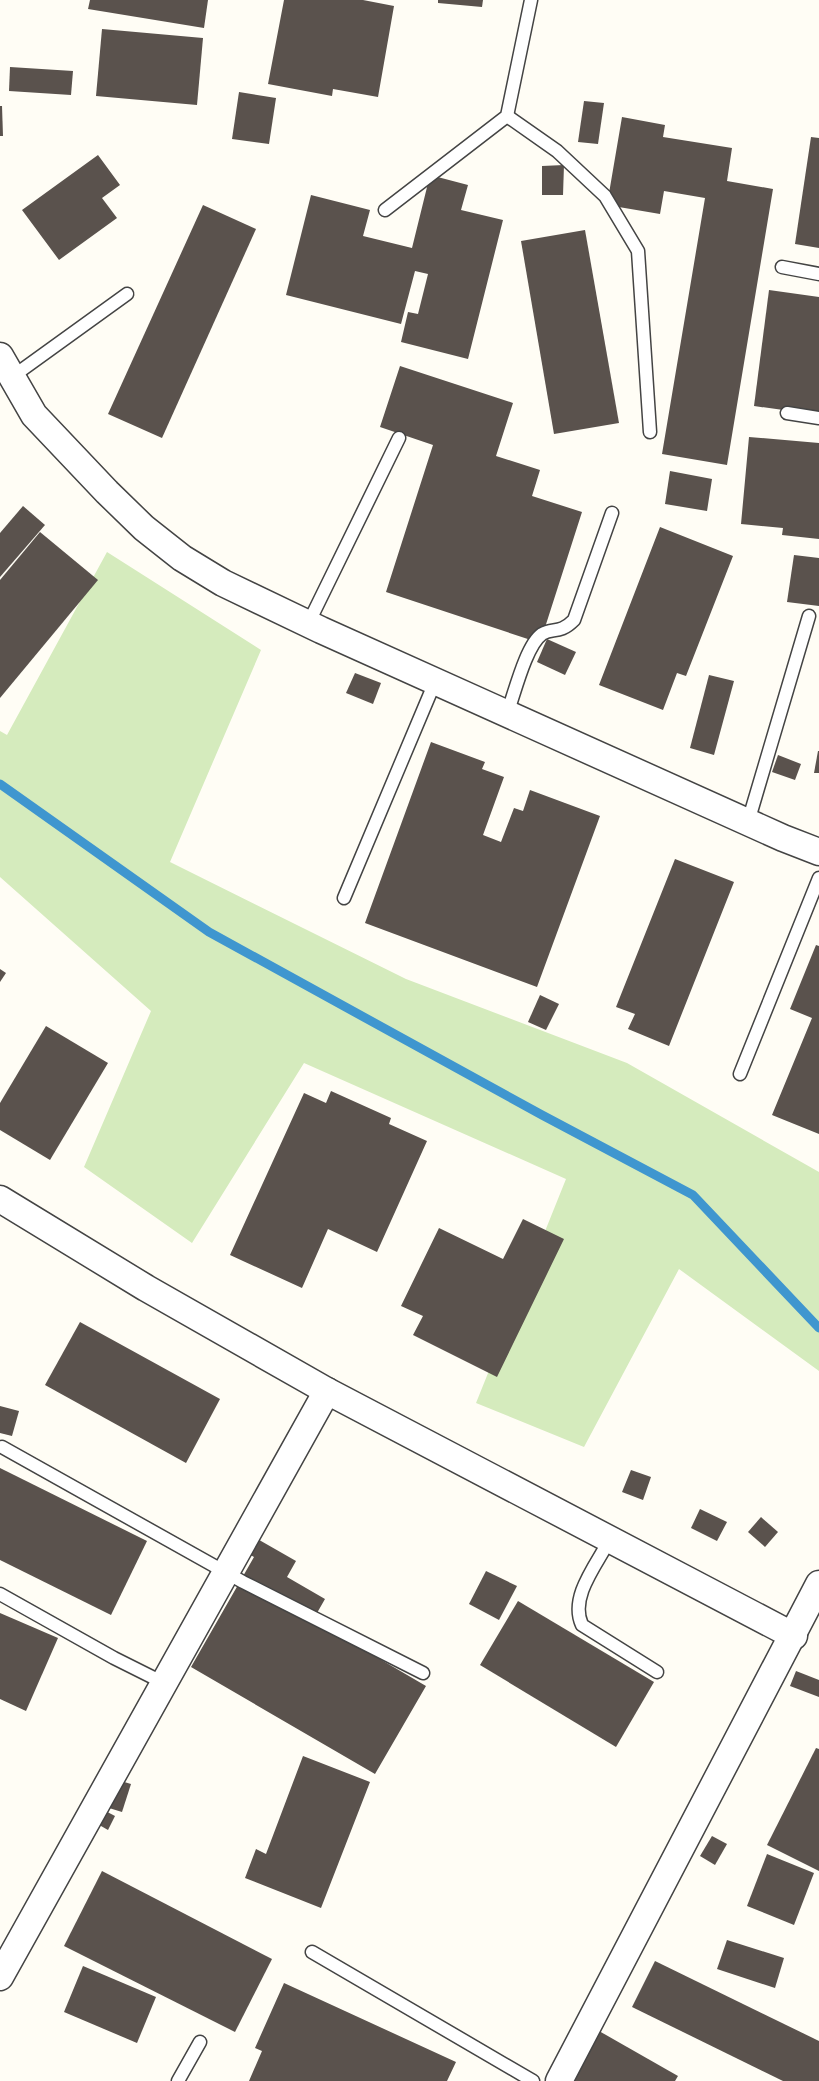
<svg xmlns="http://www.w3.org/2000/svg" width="819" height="2081" viewBox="0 0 819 2081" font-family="'Times New Roman',serif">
<rect width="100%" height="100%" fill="#fffdf5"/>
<polygon fill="#d5ebbd" points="107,552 261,650 170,862 406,979 627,1063 819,1172 819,1371 679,1269 584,1447 476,1403 566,1179 304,1063 192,1243 84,1167 151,1011 0,877 0,731 7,735"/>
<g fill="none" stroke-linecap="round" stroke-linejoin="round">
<polyline stroke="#3f96cf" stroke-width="9" points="0,784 209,932 542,1115 693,1195 819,1328"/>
</g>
<g fill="#5a524d">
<polygon points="90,0 208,0 204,28 88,9"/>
<polygon points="284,0 363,0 394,6 378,97 333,89 332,96 268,84"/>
<polygon points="438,0 483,0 482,7 438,3"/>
<polygon points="102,29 203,38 197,105 96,96"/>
<polygon points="10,67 73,71 71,95 9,91"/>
<polygon points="239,92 276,98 269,144 232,139"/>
<polygon points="584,101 604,103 598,144 578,142"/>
<polygon points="0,106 2,106 3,136 0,136"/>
<polygon points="622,117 665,125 663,137 732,148 727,181 773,189 727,465 662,454 705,198 664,191 660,214 607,205"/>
<polygon points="811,137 819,138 819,248 795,244"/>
<polygon points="98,155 120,185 102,198 117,218 59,260 22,210"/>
<polygon points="564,165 563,195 542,195 542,166"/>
<polygon points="430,175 468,185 461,210 503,220 468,359 401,342 408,312 418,314 428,274 415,271 401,324 286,295 311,195 370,210 363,236 412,248"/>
<polygon points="203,205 256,229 162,438 108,414"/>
<polygon points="585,230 619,423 554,434 521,241"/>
<polygon points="769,290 819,297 819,415 754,406"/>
<polygon points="400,366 513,403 496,456 540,470 532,496 582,512 540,643 386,592 433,445 380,427"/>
<polygon points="749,437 819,443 819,539 782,535 783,528 741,524"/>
<polygon points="670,471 712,479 707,511 665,504"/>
<polygon points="23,506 45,525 0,577 0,533"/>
<polygon points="660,527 733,556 686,676 677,673 663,710 599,685"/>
<polygon points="40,532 98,580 0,698 0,580"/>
<polygon points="794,555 819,558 819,606 787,602"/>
<polygon points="547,639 576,652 565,675 537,662"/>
<polygon points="355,673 381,683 373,704 346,693"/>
<polygon points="709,675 734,681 714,755 690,748"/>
<polygon points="431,742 485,762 482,769 504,777 483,835 501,842 514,808 523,811 530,790 600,816 537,987 365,923"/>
<polygon points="818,751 819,751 819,773 814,773"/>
<polygon points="778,755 801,764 795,780 772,772"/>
<polygon points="675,859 734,882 669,1046 628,1029 635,1014 616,1007"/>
<polygon points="816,945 819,946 819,1134 772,1115 812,1018 790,1009"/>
<polygon points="0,969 6,973 0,982"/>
<polygon points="540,995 559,1004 546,1030 528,1022"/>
<polygon points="46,1026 108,1063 50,1160 0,1130 0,1103"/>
<polygon points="331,1091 391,1118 389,1124 427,1141 377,1252 328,1229 302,1288 230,1255 304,1093 326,1103"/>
<polygon points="523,1219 564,1239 497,1377 413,1335 423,1316 401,1306 439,1228 503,1259"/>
<polygon points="80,1322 220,1399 186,1463 45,1385"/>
<polygon points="0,1406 19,1411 12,1436 0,1433"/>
<polygon points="0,1468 147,1541 111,1615 0,1560"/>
<polygon points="631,1470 651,1477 643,1500 622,1492"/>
<polygon points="700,1509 727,1522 717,1541 691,1528"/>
<polygon points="761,1517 778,1532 765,1547 748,1532"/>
<polygon points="247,1533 296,1561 287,1577 325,1599 313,1620 426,1686 375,1774 191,1667 254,1557 238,1548"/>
<polygon points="486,1571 517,1586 499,1620 469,1604"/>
<polygon points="518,1601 654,1682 616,1747 480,1665"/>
<polygon points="0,1613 58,1638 26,1711 0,1699"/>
<polygon points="796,1671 819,1680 819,1697 790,1686"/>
<polygon points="816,1748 819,1749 819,1871 767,1845"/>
<polygon points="303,1756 370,1782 321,1908 245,1878 256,1849 266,1854"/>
<polygon points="104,1776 131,1784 122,1812 96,1804"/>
<polygon points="94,1805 115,1816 108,1830 87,1818"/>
<polygon points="712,1836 727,1844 715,1865 700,1856"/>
<polygon points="767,1854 814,1873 794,1925 747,1906"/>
<polygon points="102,1871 272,1959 235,2032 64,1946"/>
<polygon points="727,1940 784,1958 775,1988 717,1969"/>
<polygon points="655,1961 819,2041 819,2081 783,2081 632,2007"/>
<polygon points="83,1966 156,1997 137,2043 64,2012"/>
<polygon points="284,1983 456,2062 447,2081 249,2081 262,2051 255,2048"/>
<polygon points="592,2027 678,2076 675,2081 570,2081"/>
</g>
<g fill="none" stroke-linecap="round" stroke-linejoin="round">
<g stroke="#444" stroke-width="15">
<g id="service">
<polyline points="507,116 557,151 605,196 638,251 650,432"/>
<polyline points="385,210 507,116 531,0"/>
<polyline points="782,267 819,274"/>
<polyline points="12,377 127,294"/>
<polyline points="787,413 819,418"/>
<polyline points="308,624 399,438"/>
<path d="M507,714C514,695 526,645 542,634C553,627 559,635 574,620L612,513"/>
<polyline points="748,822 809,616"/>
<polyline points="344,898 435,682"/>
<polyline points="740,1074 819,878"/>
<polyline points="2,1447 243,1582 423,1673"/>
<path d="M610,1539C597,1564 569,1597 582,1625L657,1672"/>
<polyline points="0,1594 114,1658 164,1683"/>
<polyline points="312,1952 533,2081"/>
<polyline points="178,2081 200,2042"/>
</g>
</g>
<g stroke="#444" stroke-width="29">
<g id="minor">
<polyline points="0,356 34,415 107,492 144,528 182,558 223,583 321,630 783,838 819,852"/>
<polyline points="0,1199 146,1288 327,1391 794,1636"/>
<polyline points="0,1977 327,1391"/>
<polyline points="559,2081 819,1584"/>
</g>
</g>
<use href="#service" stroke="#fff" stroke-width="12"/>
<use href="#minor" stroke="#fff" stroke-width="26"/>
</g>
</svg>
